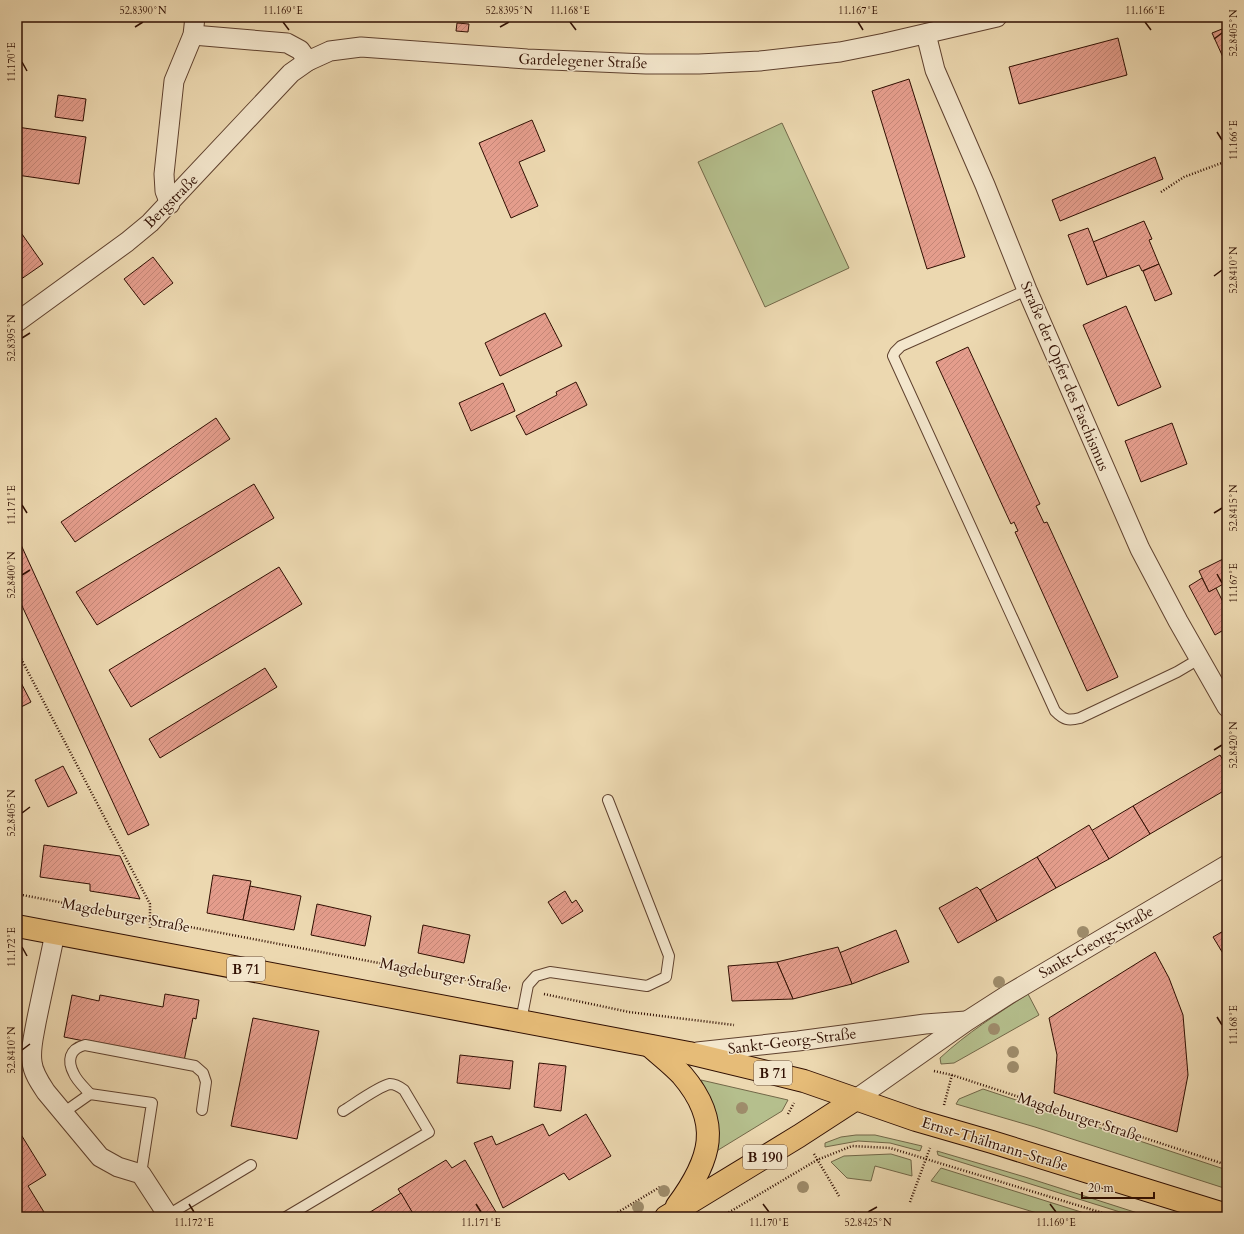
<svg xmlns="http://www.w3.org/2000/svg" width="1244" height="1234" viewBox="0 0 1244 1234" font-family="Cardo,serif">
<defs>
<pattern id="building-hatch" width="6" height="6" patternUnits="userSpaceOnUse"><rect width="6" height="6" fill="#e49d8c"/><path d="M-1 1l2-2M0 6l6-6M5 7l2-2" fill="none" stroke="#c48677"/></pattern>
</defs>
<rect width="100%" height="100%" fill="#ecd8b0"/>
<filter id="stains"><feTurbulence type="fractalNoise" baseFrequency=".005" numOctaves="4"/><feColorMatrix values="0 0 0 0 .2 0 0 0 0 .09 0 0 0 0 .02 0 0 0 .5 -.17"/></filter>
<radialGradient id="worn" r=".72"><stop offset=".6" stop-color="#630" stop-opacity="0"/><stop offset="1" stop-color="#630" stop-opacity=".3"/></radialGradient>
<g fill="#b5bf8d" stroke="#726748">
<polygon points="782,123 849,268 765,307 698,162"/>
<path d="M1028,994L1039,1015L954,1063L941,1064L940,1058C967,1033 997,1014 1028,994Z"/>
<path d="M701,1080L788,1100L782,1111L715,1152C716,1147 718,1143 718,1139C721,1121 709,1096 701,1080Z"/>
<polygon points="983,1089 1227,1170 1227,1189 1035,1127 956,1104 959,1099"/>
<polygon points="856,1135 875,1135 922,1146 920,1151 890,1143 858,1141 825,1147 825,1143 841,1137"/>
<polygon points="937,1151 1025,1177 1150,1217 1136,1217 938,1155"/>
<polygon points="891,1154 911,1160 912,1176 875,1166 871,1181 847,1178 831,1162 844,1156"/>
<polygon points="941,1168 1097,1217 1050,1217 931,1181"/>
</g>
<g fill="url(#building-hatch)" stroke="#300f02">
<polygon points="457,23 469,24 468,32 456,31"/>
<polygon points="1227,27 1227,66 1212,33"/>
<polygon points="1118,38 1127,75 1019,104 1009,67"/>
<polygon points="909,79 965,257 927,269 872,91"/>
<polygon points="58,95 86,99 83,121 55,117"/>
<polygon points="532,120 545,151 519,162 538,206 511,218 479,143"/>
<polygon points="17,127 86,137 79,184 17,175"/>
<polygon points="1155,157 1163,179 1060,221 1052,200"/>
<polygon points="1144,221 1152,239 1149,240 1159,264 1142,271 1139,265 1107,277 1093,242"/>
<polygon points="17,227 43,264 17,282"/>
<polygon points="1088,228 1107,277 1087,285 1068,235"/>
<polygon points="153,257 173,283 144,305 124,279"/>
<polygon points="1159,264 1172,294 1155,301 1143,271"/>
<polygon points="1126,306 1161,387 1118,406 1083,325"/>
<polygon points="545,313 562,346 500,376 485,343"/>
<polygon points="968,347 1040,504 1036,506 1044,523 1047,522 1118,677 1087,691 1015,532 1018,531 1014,522 1011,524 936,362"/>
<polygon points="576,382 587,405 526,435 516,416 557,395 556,392"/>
<polygon points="503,383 515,411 471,431 459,403"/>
<polygon points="216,418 230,439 75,542 61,522"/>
<polygon points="1172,423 1187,464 1141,482 1125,441"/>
<polygon points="254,484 274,518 97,625 76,592"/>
<polygon points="17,536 149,825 128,835 17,595"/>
<polygon points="1227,557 1227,582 1209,592 1199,571"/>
<polygon points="279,567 302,604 131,707 109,670"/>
<polygon points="1202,578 1209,592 1216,588 1227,610 1227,628 1215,635 1189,586"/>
<polygon points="265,668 277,687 160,758 149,739"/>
<polygon points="17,675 31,702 17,709"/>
<polygon points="1220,755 1227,767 1227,789 1150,834 1133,806"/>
<polygon points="63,766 77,793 48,807 35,780"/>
<polygon points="1133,806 1150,834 1109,859 1091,831"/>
<polygon points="1089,825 1109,859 1056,888 1037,857"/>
<polygon points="44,845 120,856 140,899 90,891 90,884 40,877"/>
<polygon points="1037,857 1056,888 997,921 980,890"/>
<polygon points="213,875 251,881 243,920 207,913"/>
<polygon points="250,886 301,896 294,930 243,920"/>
<polygon points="977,887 980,890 997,921 958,943 939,908"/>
<polygon points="565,891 572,903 576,900 583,911 562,924 548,902"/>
<polygon points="317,904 371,916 365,946 311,935"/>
<polygon points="423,925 470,935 464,963 418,953"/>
<polygon points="1227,929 1227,960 1213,937"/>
<polygon points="896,930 909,962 852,984 839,953"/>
<polygon points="838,947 852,984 793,999 777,962"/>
<polygon points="1155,952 1169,978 1183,1015 1188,1075 1177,1132 1054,1093 1057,1055 1049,1018"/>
<polygon points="777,962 793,999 732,1001 728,966"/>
<polygon points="165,994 199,1000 196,1019 193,1018 184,1061 64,1037 72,995 99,1001 100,995 163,1007"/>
<polygon points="253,1018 319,1031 297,1139 231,1126"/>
<polygon points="460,1055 513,1061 510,1089 457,1083"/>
<polygon points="539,1063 566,1066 561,1111 534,1107"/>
<polygon points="586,1114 611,1156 569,1180 564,1173 503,1208 474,1143 492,1136 496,1145 543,1124 549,1136"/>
<polygon points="17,1128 46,1175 28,1186 47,1217 17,1217"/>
<polygon points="446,1160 452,1168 465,1160 499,1217 415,1217 398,1189"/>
<polygon points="401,1193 415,1217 362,1217"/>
<polygon points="854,1212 870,1217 848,1217"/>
</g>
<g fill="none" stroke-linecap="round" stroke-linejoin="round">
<g stroke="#5f412e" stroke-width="12">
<g id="service">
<path d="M1027,290L901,346L895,352L893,356L1055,711C1064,720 1068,721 1080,718L1177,672L1199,659"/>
<polyline points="521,1021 528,985 536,976 550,972 647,986 666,977 669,956 608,800"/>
<path d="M90,1094C85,1088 77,1081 74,1074C67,1061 69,1049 85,1045L195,1066L203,1073L206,1082L202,1110"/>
<polyline points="63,1113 90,1094 152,1103 141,1174"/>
<polyline points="168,1215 251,1165"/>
<path d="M286,1217L429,1132L404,1090C400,1087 396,1084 390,1084C379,1086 353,1105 343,1111"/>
</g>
</g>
<g stroke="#5f412e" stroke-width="21">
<g id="minor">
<polyline points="926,34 935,70 985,185 1027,290 1140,549 1178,621 1227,707"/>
<polyline points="193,35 287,43 300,50 308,61"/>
<polyline points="170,204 165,191 164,174 174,81 193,35 195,17"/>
<polyline points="17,322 127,242 150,223 291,73 308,61 330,51 361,47 527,59 646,64 699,64 760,61 840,52 885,43 997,17"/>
<path d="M55,933C49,963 42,993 36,1023C34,1035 30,1049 32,1062C33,1073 40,1083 46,1092L100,1157L118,1167L141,1174L169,1217"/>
<polyline points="697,1052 798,1041 925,1024 966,1021"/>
<polyline points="856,1099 967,1021 1009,994 1227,865"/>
</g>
</g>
<g stroke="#300f02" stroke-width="24">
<g id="primary">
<polyline points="17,926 689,1053 804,1081 916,1120 992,1142 1227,1215"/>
<path d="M650,1046C661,1056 673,1065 682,1075C723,1123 711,1160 677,1206"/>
<polyline points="666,1217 799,1136 856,1099"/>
</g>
</g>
<g stroke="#300f02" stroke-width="2.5" stroke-dasharray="1 2" stroke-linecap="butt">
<polyline points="1161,192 1184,177 1227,161"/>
<polyline points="17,651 150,904 150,928"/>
<polyline points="17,894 510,988"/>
<polyline points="544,994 629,1012 734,1025"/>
<polyline points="934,1071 952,1075 1227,1165"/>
<polyline points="944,1105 952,1075"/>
<polyline points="788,1114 794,1103"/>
<polyline points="814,1154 839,1196"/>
<polyline points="910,1202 930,1148"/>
<polyline points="610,1217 660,1187"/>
<polyline points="721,1217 817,1160 852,1146 890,1148 1116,1217"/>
</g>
<use href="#service" stroke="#f3e6cc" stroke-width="10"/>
<use href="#minor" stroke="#f3e6cc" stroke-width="19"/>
<use href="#primary" stroke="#e6bc78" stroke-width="22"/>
</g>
<g fill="#9e8c6b">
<circle cx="1083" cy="932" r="6"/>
<circle cx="999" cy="982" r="6"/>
<circle cx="994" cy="1029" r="6"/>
<circle cx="1013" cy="1052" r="6"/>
<circle cx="1013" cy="1067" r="6"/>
<circle cx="742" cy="1108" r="6"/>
<circle cx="803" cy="1187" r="6"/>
<circle cx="664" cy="1191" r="6"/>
<circle cx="638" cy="1207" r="6"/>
</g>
<path fill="none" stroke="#300f02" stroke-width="1.5" d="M283,22L289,30M570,22L576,30M858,22L863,30M1145,22L1151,30M135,27L143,22M500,27L509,22M1214,39L1222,33M22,62L27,71M1217,132L1222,140M1214,276L1222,270M22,338L30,333M22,505L27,513M1214,513L1222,508M1217,574L1222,583M22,575L30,570M1214,750L1222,745M22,813L30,807M22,947L27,956M1217,1017L1222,1025M22,1050L30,1044M189,1204L194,1212M476,1204L481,1212M763,1204L769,1212M1050,1204L1056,1212M868,1212L877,1207"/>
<g text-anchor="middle" stroke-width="3" stroke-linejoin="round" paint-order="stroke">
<g fill="#f3e6cc" stroke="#6a503f" stroke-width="1">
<rect x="227" y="957" width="38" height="24" rx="3"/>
<rect x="754" y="1061" width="38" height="24" rx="3"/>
<rect x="743" y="1145" width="44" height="24" rx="3"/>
</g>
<g font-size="14" font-weight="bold" fill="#300f02">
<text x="246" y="974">B 71</text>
<text x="773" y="1078">B 71</text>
<text x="765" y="1162">B 190</text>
</g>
<g font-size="15" fill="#300f02" stroke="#f3e6cc">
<text transform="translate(583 61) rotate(2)" y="5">Gardelegener Straße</text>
<text transform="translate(171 201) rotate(-45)" y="5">Bergstraße</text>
<text transform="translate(1065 376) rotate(67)" y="5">Straße der Opfer des Faschismus</text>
<text transform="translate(126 915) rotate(11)" y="5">Magdeburger Straße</text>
<text transform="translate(1096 942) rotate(-30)" y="5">Sankt-Georg-Straße</text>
<text transform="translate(444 975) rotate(11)" y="5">Magdeburger Straße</text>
<text transform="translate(792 1041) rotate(-7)" y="5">Sankt-Georg-Straße</text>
<text transform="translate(1080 1117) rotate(18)" y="5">Magdeburger Straße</text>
<text transform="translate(995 1144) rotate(17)" y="5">Ernst-Thälmann-Straße</text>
</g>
</g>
<rect width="1244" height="1234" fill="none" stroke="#ecd8b0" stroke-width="44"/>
<path d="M1082 1192v6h72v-6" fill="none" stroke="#300f02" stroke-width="2"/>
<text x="1088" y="1192" font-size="12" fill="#300f02" stroke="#f3e6cc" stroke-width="3" paint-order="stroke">20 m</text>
<rect x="22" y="22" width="1200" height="1190" fill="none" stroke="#300f02" stroke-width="1.5"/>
<g font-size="10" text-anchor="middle" fill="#300f02">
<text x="143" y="14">52.8390°N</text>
<text x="283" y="14">11.169°E</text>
<text x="509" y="14">52.8395°N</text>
<text x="570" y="14">11.168°E</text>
<text x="858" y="14">11.167°E</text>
<text x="1145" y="14">11.166°E</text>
<text transform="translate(1233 33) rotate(-90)" y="4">52.8405°N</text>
<text transform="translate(11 62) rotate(-90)" y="4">11.170°E</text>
<text transform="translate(1233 140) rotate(-90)" y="4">11.166°E</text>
<text transform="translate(1233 270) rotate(-90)" y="4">52.8410°N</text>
<text transform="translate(11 338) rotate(-90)" y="4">52.8395°N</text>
<text transform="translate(11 505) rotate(-90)" y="4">11.171°E</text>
<text transform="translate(1233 508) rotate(-90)" y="4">52.8415°N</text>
<text transform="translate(11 575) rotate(-90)" y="4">52.8400°N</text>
<text transform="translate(1233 583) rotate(-90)" y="4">11.167°E</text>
<text transform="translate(1233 745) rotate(-90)" y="4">52.8420°N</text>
<text transform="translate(11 813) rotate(-90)" y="4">52.8405°N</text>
<text transform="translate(11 947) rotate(-90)" y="4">11.172°E</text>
<text transform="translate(1233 1025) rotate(-90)" y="4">11.168°E</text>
<text transform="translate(11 1050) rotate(-90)" y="4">52.8410°N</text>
<text x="194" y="1226">11.172°E</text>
<text x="481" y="1226">11.171°E</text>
<text x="769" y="1226">11.170°E</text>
<text x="868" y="1226">52.8425°N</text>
<text x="1056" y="1226">11.169°E</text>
</g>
<rect width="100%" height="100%" filter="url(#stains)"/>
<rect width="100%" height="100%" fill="url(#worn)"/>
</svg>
